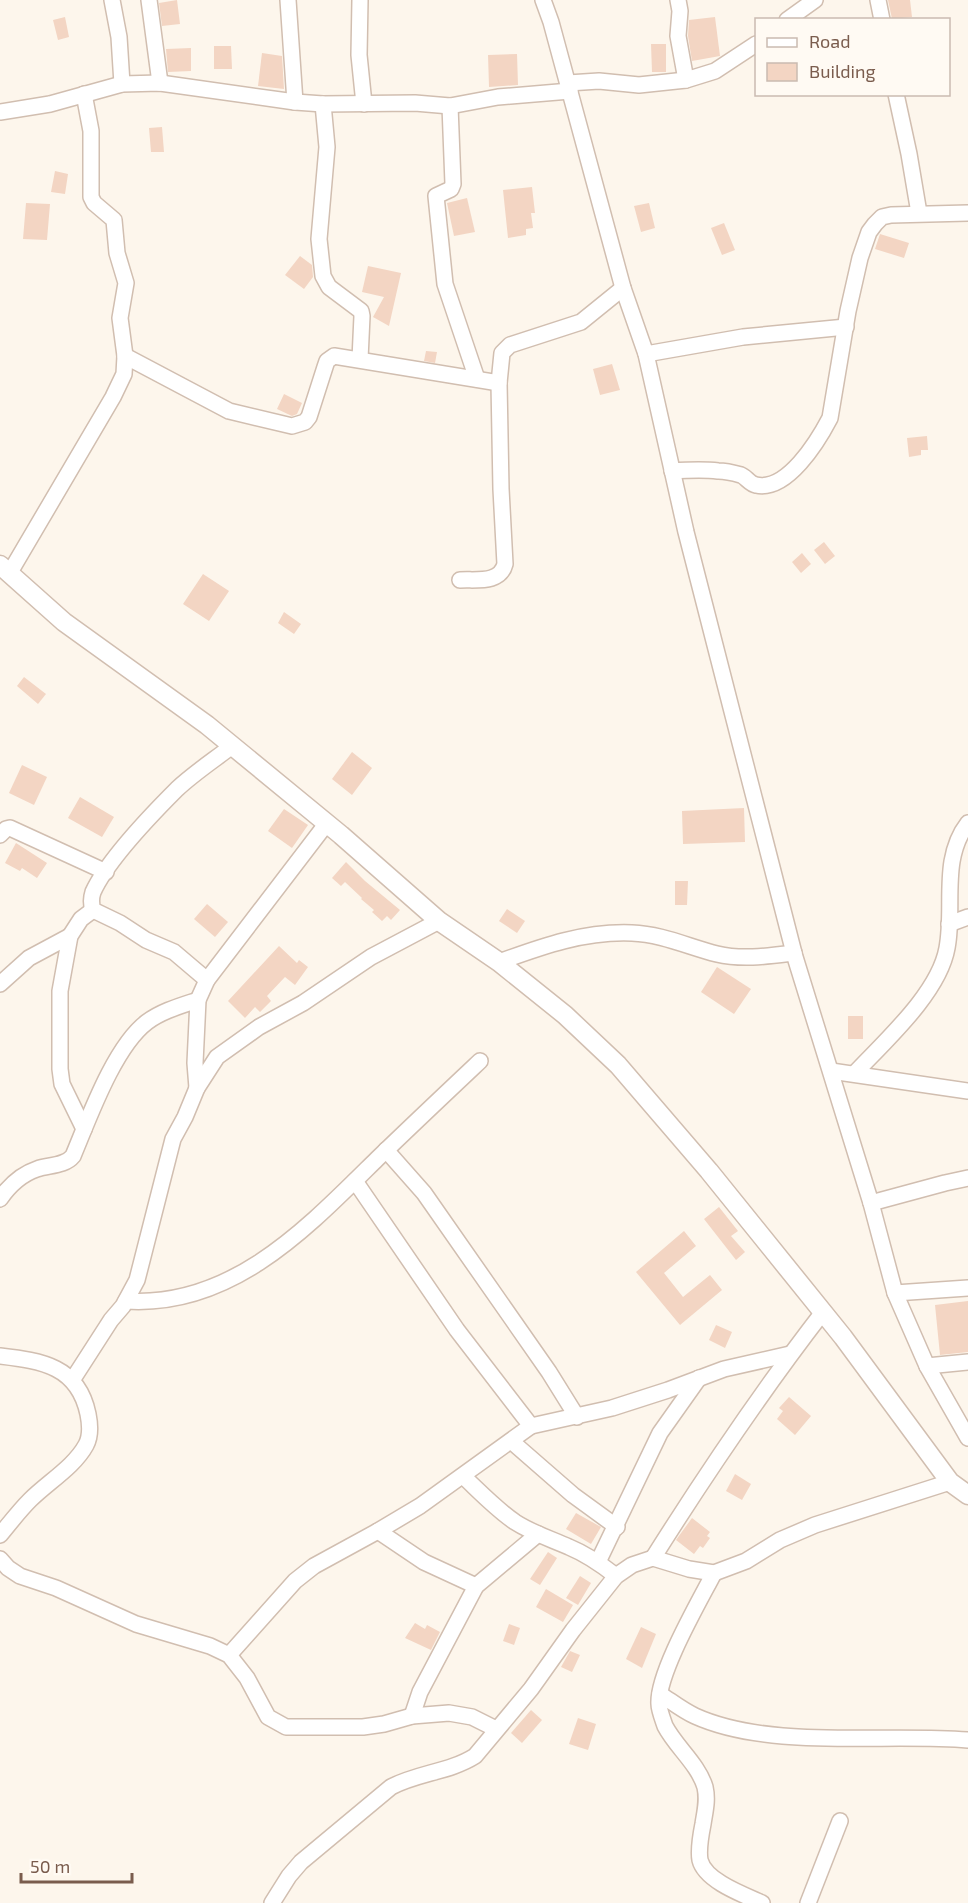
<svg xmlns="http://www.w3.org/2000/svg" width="968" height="1903" viewBox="0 0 968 1903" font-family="'Exo 2',sans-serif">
<rect width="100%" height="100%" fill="#fdf6ec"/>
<g fill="#f3d5c3">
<polygon points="177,0 180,24 162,26 159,3"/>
<polygon points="888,0 910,0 912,17 892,19"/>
<polygon points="65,17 69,37 58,40 53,20"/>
<polygon points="715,17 720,56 692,61 688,36 689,20"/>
<polygon points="651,44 666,44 666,72 652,72"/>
<polygon points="214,46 231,46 232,69 214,69"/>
<polygon points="191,48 191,71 168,72 166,49"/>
<polygon points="262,53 282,56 284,89 258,86"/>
<polygon points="517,54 518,85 489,87 488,55"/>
<polygon points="162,127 164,152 151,152 149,128"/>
<polygon points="55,171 68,174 65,194 51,192"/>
<polygon points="532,187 535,213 531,213 533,228 526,229 526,235 508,238 503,190"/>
<polygon points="467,198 475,232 454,236 447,203"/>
<polygon points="26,203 50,204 47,240 23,239"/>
<polygon points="649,203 655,228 641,232 634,206"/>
<polygon points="724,223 735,250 722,255 711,228"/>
<polygon points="880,234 909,243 904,258 875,249"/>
<polygon points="300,256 312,265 313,277 304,289 285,275"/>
<polygon points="368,266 401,273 389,326 373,317 384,297 362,292"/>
<polygon points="426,351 437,352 435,363 424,361"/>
<polygon points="612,364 620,390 600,395 593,369"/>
<polygon points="284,394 302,403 297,414 292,416 277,409"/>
<polygon points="927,436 928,450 921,450 921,455 909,457 907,438"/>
<polygon points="824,542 835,556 825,564 814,550"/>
<polygon points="802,553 811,564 801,573 792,562"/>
<polygon points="203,574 229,591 209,621 183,604"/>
<polygon points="284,612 301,624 294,634 278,623"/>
<polygon points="24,677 46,694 38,704 17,686"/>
<polygon points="352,752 372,768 352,795 332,779"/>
<polygon points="22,765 47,777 34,805 9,793"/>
<polygon points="80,797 114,817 102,837 68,818"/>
<polygon points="744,808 745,842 683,844 682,811"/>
<polygon points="284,809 308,825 292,848 268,831"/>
<polygon points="16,843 47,863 37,878 22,868 20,871 5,863"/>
<polygon points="346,862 365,881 400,910 391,920 387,916 382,921 372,912 374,910 361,899 362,898 345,882 341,886 332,878"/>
<polygon points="675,881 688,881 687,905 675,905"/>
<polygon points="207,904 228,922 215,937 194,919"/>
<polygon points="507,909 525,921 517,933 499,921"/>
<polygon points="279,946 297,963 299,960 308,967 295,985 285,977 267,996 271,1001 260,1012 255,1007 245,1018 228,1001"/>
<polygon points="717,967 751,989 734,1014 701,992"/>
<rect x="848" y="1016" width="15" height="23"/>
<polygon points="719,1207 738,1231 731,1236 745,1252 736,1260 704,1219"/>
<polygon points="684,1231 696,1246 664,1273 683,1297 710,1275 722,1290 680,1325 636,1272"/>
<polygon points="968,1301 968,1352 940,1355 935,1305"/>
<polygon points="716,1325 732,1332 725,1348 709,1340"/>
<polygon points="789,1397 811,1416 795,1435 777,1419 783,1411 779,1408"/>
<polygon points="735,1474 751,1484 742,1500 726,1491"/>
<polygon points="576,1513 601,1527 591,1544 566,1529"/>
<polygon points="692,1518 710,1532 707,1536 710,1538 703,1548 700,1546 694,1554 676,1540"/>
<polygon points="548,1552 557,1558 540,1585 530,1579"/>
<polygon points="580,1576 591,1583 578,1605 566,1598"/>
<polygon points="546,1589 573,1605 563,1622 536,1607"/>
<polygon points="415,1623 425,1629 427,1625 440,1632 431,1650 405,1638"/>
<polygon points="509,1624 520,1628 514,1645 503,1641"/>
<polygon points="641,1627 656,1634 642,1668 626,1659"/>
<polygon points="570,1651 580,1655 572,1672 561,1667"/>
<polygon points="531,1710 542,1720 522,1743 511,1733"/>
<polygon points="578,1718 596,1724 588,1750 569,1744"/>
</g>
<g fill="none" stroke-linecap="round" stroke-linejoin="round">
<g stroke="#d1beb0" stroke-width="18">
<g id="minor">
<polyline points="112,0 119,37 122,84"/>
<polyline points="149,0 160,83"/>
<polyline points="288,0 295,102"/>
<polyline points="360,0 359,55 364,104"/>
<polyline points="543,0 551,22 623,288 646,354 686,532 795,957 871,1203 895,1293 927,1366 968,1438"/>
<polyline points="678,0 680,11 678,36 686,80"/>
<polyline points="878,0 882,20"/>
<polyline points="787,20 815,0"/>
<polyline points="568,83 599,81 639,85 686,80 715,71 756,44"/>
<polyline points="896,94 909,154 919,213"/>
<polyline points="323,104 327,147 319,239 323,276 329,287 361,311 362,316 360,359"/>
<polyline points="450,106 453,184 451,189 436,196 445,284 477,379"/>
<polyline points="0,112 50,104 122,84 160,83 295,102 323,104 415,103 450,106 498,97 570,91"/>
<polyline points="646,354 743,337 846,327"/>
<polyline points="125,356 229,411 292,426 305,422 309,417 325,367 327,361 334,356 499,383"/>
<path d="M672,471C687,470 703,469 718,471C725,471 734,473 741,475C746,477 750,484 756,485C787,492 818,441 830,418L848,311L860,258L869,232L875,224L882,217L891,215L968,213"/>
<polyline points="9,574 113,397 124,374 125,356 120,318 126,283 117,253 114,220 94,203 91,197 91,131 84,94"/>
<path d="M460,580C476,579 500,584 505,564L501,489L499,383L502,353L510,345L581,322L623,288"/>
<polyline points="0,835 6,829 10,828 106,872"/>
<polyline points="949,924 968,917"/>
<path d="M499,962C543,946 585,931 632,933C662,934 689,947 717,954C742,960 769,956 794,953"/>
<path d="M207,980L174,952L146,940L120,923L93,910C91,904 91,898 93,892C107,861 153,813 177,789C194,773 214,760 232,746"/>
<polyline points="0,984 29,958 70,936"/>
<polyline points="831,1071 968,1091"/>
<path d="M855,1073C885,1041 939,993 947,948C955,907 940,859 968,823"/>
<polyline points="197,1088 195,1063 198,1000 207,980 327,823"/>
<polyline points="84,1129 62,1084 60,1069 60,991 70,936 81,919 93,910"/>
<polyline points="386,1150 424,1193 549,1372 577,1417"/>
<polyline points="355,1181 457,1330 531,1426"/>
<path d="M0,1199C9,1186 22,1174 37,1169C49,1165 65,1166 73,1156C89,1118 114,1047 147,1022C162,1011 180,1006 198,1000"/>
<polyline points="871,1203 945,1183 968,1178"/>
<polyline points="895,1293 968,1288"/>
<path d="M126,1301C232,1308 307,1228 377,1159C411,1126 445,1094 480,1061"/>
<path d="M0,1356C42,1361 78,1366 88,1414C90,1424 91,1436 86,1445C74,1467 48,1482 30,1500C19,1511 10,1523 0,1535"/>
<polyline points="927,1366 968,1362"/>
<polyline points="73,1379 111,1320 123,1306 137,1280 173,1139 185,1117 197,1088 217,1057 259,1027 303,1003 371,957 439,921"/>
<polyline points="511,1441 573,1495 617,1527"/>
<path d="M463,1476C480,1492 496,1509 515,1522C532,1533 551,1539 569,1547C586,1554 602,1565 616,1576"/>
<polyline points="378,1531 424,1562 476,1586"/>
<path d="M653,1558C706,1474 762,1391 823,1312"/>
<polyline points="0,1559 8,1568 20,1576 56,1588 136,1624 210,1646 229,1655 247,1678 268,1717 286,1727 363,1727 384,1724 412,1716 449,1713 472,1717 496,1729"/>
<polyline points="598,1562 660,1433 699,1378"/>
<path d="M714,1573C699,1602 657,1674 659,1704C659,1710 663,1720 665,1726C676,1747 698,1764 705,1787C708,1800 705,1811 703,1824C701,1834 698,1849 700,1860C705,1881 744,1895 762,1903"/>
<polyline points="229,1655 295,1581 314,1566 378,1531 420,1506 531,1426 612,1408 668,1390 724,1369 790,1354"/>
<path d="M660,1694C671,1701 682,1710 695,1716C770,1750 885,1733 968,1740"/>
<polyline points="412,1716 420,1692 476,1586 538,1534"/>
<path d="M272,1903L289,1876L301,1862L391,1787C417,1773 450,1772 475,1756L531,1689L573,1630L616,1576L632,1565L653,1558L689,1569L714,1573L746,1561L780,1540L815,1525L950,1482"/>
<polyline points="808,1903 840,1821"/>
</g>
</g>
<g stroke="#d1beb0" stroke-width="21">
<polyline id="tertiary" points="0,565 64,622 207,725 341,835 439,921 499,962 565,1015 618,1065 709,1171 843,1337 950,1482 968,1495"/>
</g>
<use href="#minor" stroke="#fff" stroke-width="15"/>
<use href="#tertiary" stroke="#fff" stroke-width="18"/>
</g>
<rect x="755" y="18" width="195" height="78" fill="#fffaf3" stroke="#cabbb1" stroke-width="1.5"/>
<rect x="767" y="38" width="30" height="9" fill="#ffffff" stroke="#cabbb1" stroke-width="1.5"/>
<text x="809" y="48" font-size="18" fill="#7a5c4d">Road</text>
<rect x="767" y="63" width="30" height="18" fill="#f3d5c3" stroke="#cabbb1" stroke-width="1.5"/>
<text x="809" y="78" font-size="18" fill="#7a5c4d">Building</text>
<path d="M21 1873v9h111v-9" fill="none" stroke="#7a5c4d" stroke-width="3"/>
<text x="30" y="1873" font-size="18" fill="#7a5c4d" stroke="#fffaf3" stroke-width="4.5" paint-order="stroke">50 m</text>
</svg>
